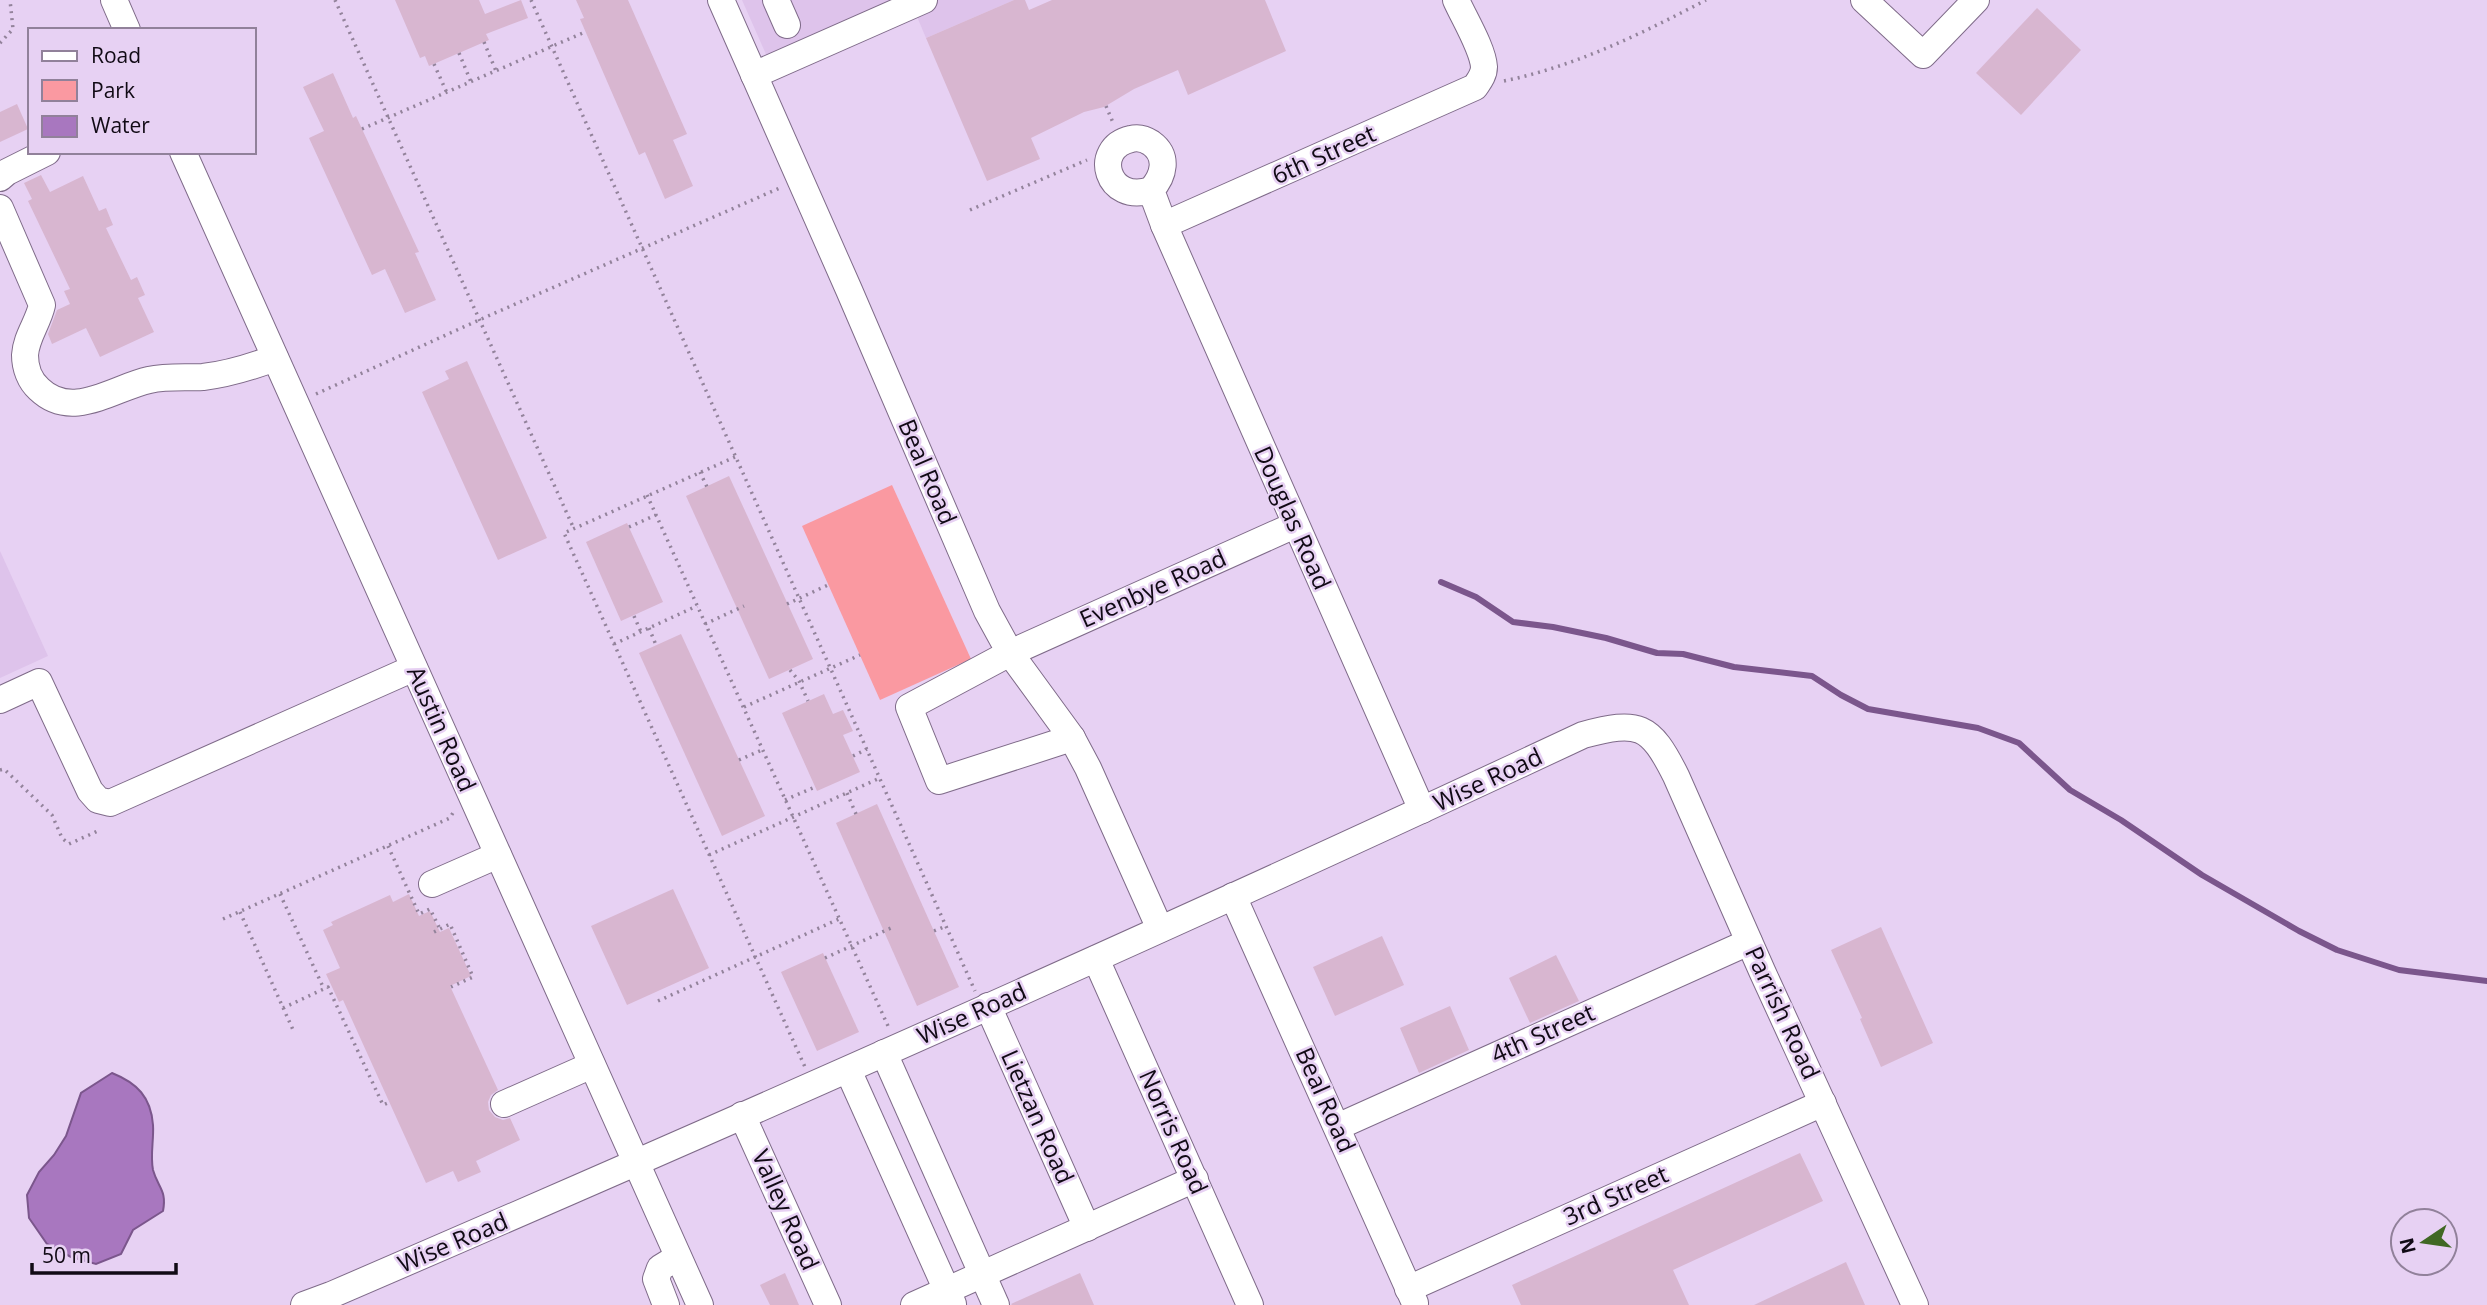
<svg xmlns="http://www.w3.org/2000/svg" width="2487" height="1305" viewBox="0 0 2487 1305" font-family="'Open Sans',sans-serif">
<rect width="100%" height="100%" fill="#e7d1f3"/>
<g fill="#dec3eb">
<polygon points="742,0 909,0 769,61"/>
<polygon points="910,0 1014,0 926,38"/>
<polygon points="0,551 48,656 0,678"/>
</g>
<polygon fill="#fa99a1" points="892,485 971,659 880,700 802,526"/>
<path fill="#a877bf" stroke="#7b568c" stroke-width="2" d="M112,1073C137,1083 151,1097 153,1125C154,1140 150,1155 153,1170C158,1188 167,1190 163,1211L133,1230L121,1254L96,1264L71,1257L47,1244L29,1218L27,1195L39,1172L54,1155L66,1136L81,1093Z"/>
<g fill="none" stroke-linecap="round" stroke-linejoin="round">
<polyline stroke="#7b568c" stroke-width="6" points="1441,582 1476,597 1513,622 1553,627 1606,638 1657,653 1683,654 1734,667 1812,676 1841,695 1868,709 1978,728 2019,743 2070,790 2121,820 2202,875 2299,931 2337,950 2399,970 2487,981"/>
</g>
<g fill="#d8b6d0">
<polygon points="395,0 479,0 485,14 521,0 528,18 486,34 489,40 429,66 425,56 420,58"/>
<polygon points="576,0 628,0 687,134 673,140 693,186 665,199 645,152 639,155 580,19 584,18"/>
<polygon points="1014,0 1025,0 1029,10 1052,0 1265,0 1286,51 1188,95 1178,70 1134,89 1104,107 1084,112 1031,138 1040,159 987,181 926,38"/>
<polygon points="2037,8 2081,50 2021,115 1976,73"/>
<polygon points="333,73 353,118 356,116 419,252 415,253 436,300 405,313 385,269 372,275 309,138 324,131 303,87"/>
<polygon points="17,104 28,129 0,142 0,112"/>
<polygon points="41,175 50,192 83,176 99,211 106,208 113,225 106,228 131,280 137,277 145,295 138,298 154,332 100,357 86,328 52,344 48,334 57,310 70,304 64,291 70,289 28,201 32,199 24,183"/>
<polygon points="467,361 547,538 498,560 422,392 449,379 445,371"/>
<polygon points="729,476 813,659 769,679 686,496"/>
<polygon points="627,523 663,602 621,621 586,542"/>
<polygon points="681,634 765,816 722,836 639,653"/>
<polygon points="824,694 833,714 843,710 853,731 843,735 860,772 817,791 782,713"/>
<polygon points="877,804 959,987 917,1006 836,823"/>
<polygon points="673,889 709,968 627,1005 591,926"/>
<polygon points="409,894 419,916 430,911 440,932 449,928 471,976 450,986 498,1090 491,1095 488,1102 489,1110 495,1117 503,1120 510,1118 520,1140 476,1161 481,1172 458,1182 453,1171 426,1183 343,1000 339,1002 326,974 340,968 323,930 333,925 331,922 390,895 393,902"/>
<polygon points="1881,927 1933,1043 1881,1067 1860,1019 1862,1018 1831,950"/>
<polygon points="1382,936 1404,985 1335,1016 1313,967"/>
<polygon points="823,953 859,1032 817,1051 781,972"/>
<polygon points="1556,955 1579,1001 1530,1023 1509,978"/>
<polygon points="1450,1006 1469,1050 1419,1073 1400,1028"/>
<polygon points="1800,1153 1823,1201 1673,1270 1689,1305 1521,1305 1512,1285"/>
<polygon points="1846,1262 1865,1305 1754,1305"/>
<polygon points="785,1273 799,1305 770,1305 760,1285"/>
<polygon points="1080,1273 1094,1305 1012,1305 1011,1304"/>
</g>
<g fill="none" stroke-linecap="round" stroke-linejoin="round">
<g stroke="#7f6b89" stroke-width="28">
<g id="minor">
<polyline points="114,0 127,30"/>
<polyline points="721,0 849,290 987,611 1010,653 1072,738 1088,768 1160,929"/>
<polyline points="776,0 787,25"/>
<polyline points="1864,0 1923,55 1976,0"/>
<polyline points="754,75 924,0"/>
<polyline points="183,152 700,1305"/>
<polyline points="0,178 7,172 47,152"/>
<path d="M1151,190C1107,205 1091,148 1131,139C1138,137 1145,139 1151,143C1169,156 1164,176 1151,190L1164,225L1422,810"/>
<path d="M0,208L42,305C38,323 26,337 25,355C25,368 30,381 39,389C72,421 113,388 149,380C167,376 185,378 203,377C229,374 251,367 275,358"/>
<path d="M1164,225L1475,87C1479,81 1484,75 1484,67C1483,49 1464,18 1456,0"/>
<polyline points="0,700 39,682 90,791 98,800 110,803 414,668"/>
<polyline points="1072,738 939,781 909,707 1010,653 1295,525"/>
<polyline points="432,884 498,855"/>
<polyline points="1233,896 1415,1303"/>
<polyline points="1096,959 1250,1305"/>
<polyline points="988,1006 1087,1228"/>
<polyline points="884,1053 996,1305"/>
<polyline points="848,1070 953,1304"/>
<polyline points="504,1104 592,1065"/>
<polyline points="742,1115 828,1305"/>
<polyline points="1337,1127 1749,942"/>
<polyline points="1408,1289 1823,1103"/>
<path d="M304,1305L331,1295C751,1114 1169,929 1583,735C1639,720 1650,724 1676,776L1762,971L1915,1305"/>
<polyline points="666,1305 656,1279 660,1268 678,1257"/>
<polyline points="914,1305 1195,1179"/>
</g>
</g>
<g stroke="#93839b" stroke-width="3.5" stroke-dasharray="2 5" stroke-linecap="butt">
<polyline points="335,0 574,529"/>
<polyline points="531,0 975,991"/>
<polyline points="484,42 496,71"/>
<polyline points="0,43 13,29 10,0"/>
<polyline points="459,53 471,82"/>
<polyline points="434,64 447,93"/>
<path d="M1504,81C1576,66 1641,34 1706,0"/>
<polyline points="1106,106 1114,125"/>
<polyline points="362,129 585,32"/>
<polyline points="970,210 1087,160"/>
<polyline points="316,394 479,320 782,187"/>
<polyline points="735,457 564,533 805,1067"/>
<polyline points="700,472 707,487"/>
<polyline points="647,495 888,1026"/>
<polyline points="629,527 656,515"/>
<polyline points="787,604 828,585"/>
<polyline points="634,616 641,632"/>
<polyline points="705,624 744,606"/>
<polyline points="649,628 656,645"/>
<polyline points="614,644 697,606"/>
<polyline points="790,670 799,681 808,701"/>
<polyline points="744,707 860,655"/>
<polyline points="853,756 867,749"/>
<polyline points="739,760 762,750"/>
<polyline points="0,770 4,769 52,815 62,838 69,844 100,830"/>
<polyline points="847,793 856,814"/>
<polyline points="785,800 815,787"/>
<polyline points="388,846 419,914 430,909 440,929"/>
<polyline points="709,855 880,778"/>
<polyline points="280,894 324,989"/>
<polyline points="240,912 294,1032"/>
<polyline points="223,919 450,818 454,811"/>
<polyline points="934,931 946,926"/>
<polyline points="434,932 450,924 473,977 451,987"/>
<polyline points="825,958 891,928"/>
<polyline points="658,1001 839,919"/>
<polyline points="283,1008 328,987 383,1105 390,1102"/>
</g>
<use href="#minor" stroke="#fff" stroke-width="26"/>
</g>
<g text-anchor="middle" stroke-width="5" stroke-linejoin="round" paint-order="stroke">
<g font-size="24" fill="#110a15" stroke="#e7d1f3">
<text transform="translate(1324 155) rotate(-24)" y="8">6th Street</text>
<text transform="translate(927 472) rotate(67)" y="8">Beal Road</text>
<text transform="translate(1292 518) rotate(66)" y="8">Douglas Road</text>
<text transform="translate(1153 589) rotate(-24)" y="8">Evenbye Road</text>
<text transform="translate(441 729) rotate(66)" y="8">Austin Road</text>
<text transform="translate(1488 780) rotate(-25)" y="8">Wise Road</text>
<text transform="translate(1782 1013) rotate(65)" y="8">Parrish Road</text>
<text transform="translate(972 1014) rotate(-24)" y="8">Wise Road</text>
<text transform="translate(1543 1034) rotate(-24)" y="8">4th Street</text>
<text transform="translate(1325 1100) rotate(66)" y="8">Beal Road</text>
<text transform="translate(1037 1117) rotate(66)" y="8">Lietzan Road</text>
<text transform="translate(1173 1132) rotate(66)" y="8">Norris Road</text>
<text transform="translate(1616 1196) rotate(-24)" y="8">3rd Street</text>
<text transform="translate(785 1210) rotate(66)" y="8">Valley Road</text>
<text transform="translate(453 1243) rotate(-23)" y="8">Wise Road</text>
</g>
</g>
<rect x="28" y="28" width="228" height="126" fill="#e7d1f3" stroke="#91819a" stroke-width="2"/>
<rect x="42" y="51" width="35" height="10" fill="#ffffff" stroke="#91819a" stroke-width="2"/>
<text x="91" y="63" font-size="21" fill="#110a15">Road</text>
<rect x="42" y="80" width="35" height="21" fill="#fa99a1" stroke="#91819a" stroke-width="2"/>
<text x="91" y="98" font-size="21" fill="#110a15">Park</text>
<rect x="42" y="116" width="35" height="21" fill="#a877bf" stroke="#91819a" stroke-width="2"/>
<text x="91" y="133" font-size="21" fill="#110a15">Water</text>
<g transform="translate(2424 1242) rotate(257)"><circle r="33" fill="#e7d1f3" stroke="#91819a" stroke-width="2"/>
<path d="M0-5L12 26L0 18L-12 26Z" fill="#406823"/>
<text y="-10" font-size="19" font-weight="bold" text-anchor="middle" fill="#110a15">N</text>
</g>
<path d="M32 1263v10h144v-10" fill="none" stroke="#110a15" stroke-width="3.5"/>
<text x="42" y="1263" font-size="21" fill="#110a15" stroke="#e7d1f3" stroke-width="5" paint-order="stroke">50 m</text>
</svg>
